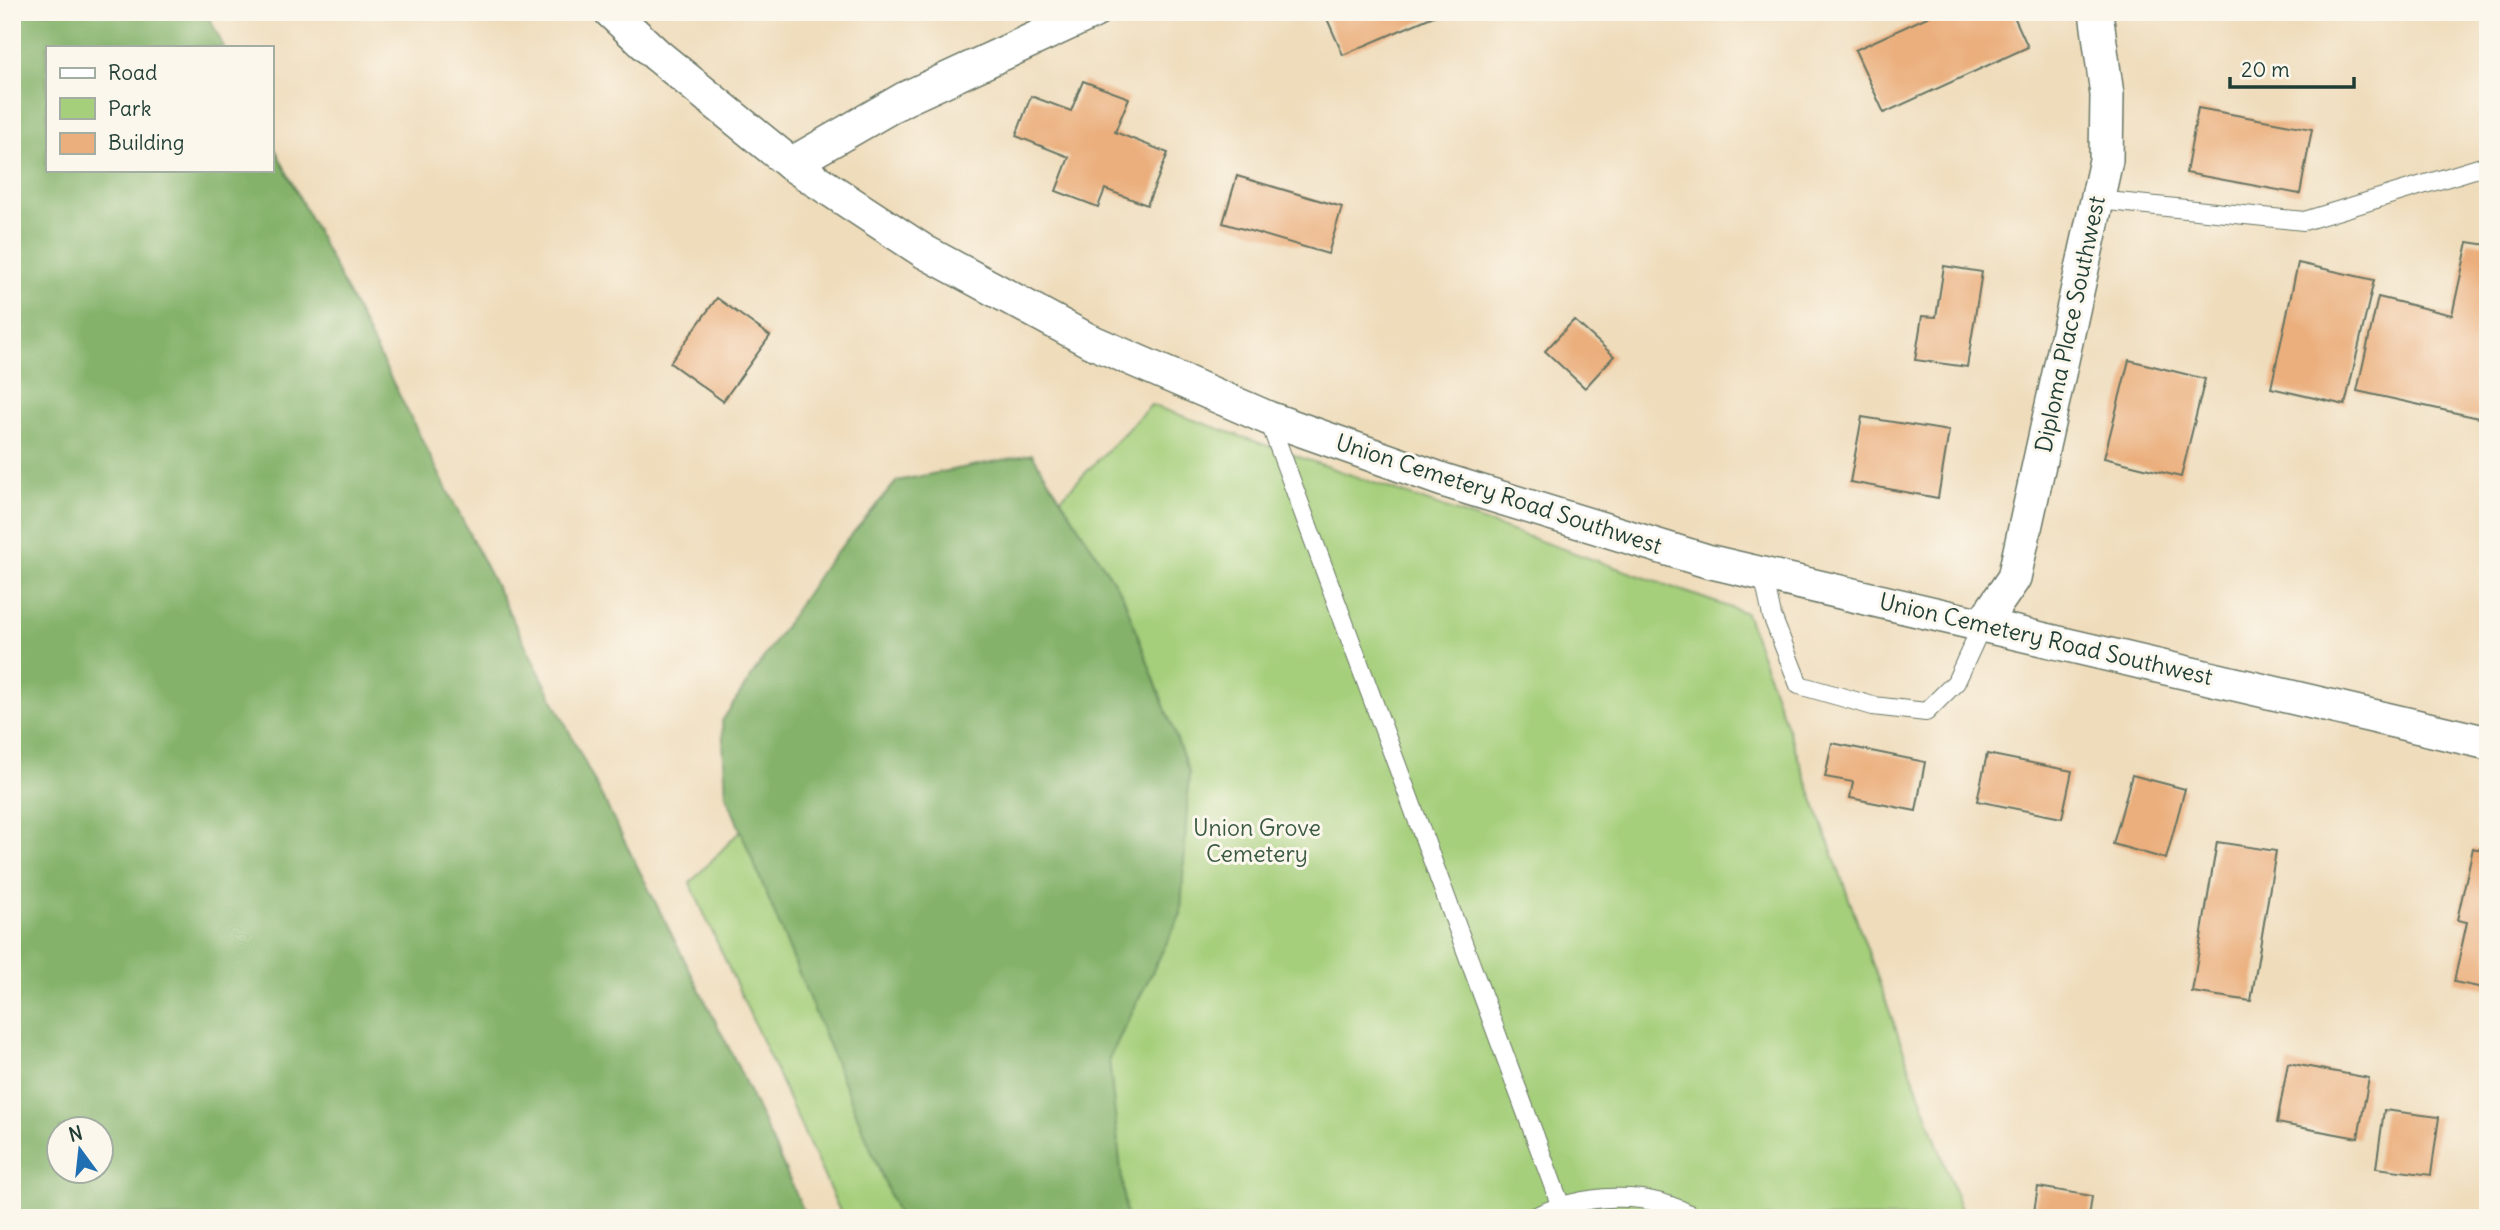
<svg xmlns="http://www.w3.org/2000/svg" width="2500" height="1230" viewBox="0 0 2500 1230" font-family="Delius,sans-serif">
<rect width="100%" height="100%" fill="#fbf7ec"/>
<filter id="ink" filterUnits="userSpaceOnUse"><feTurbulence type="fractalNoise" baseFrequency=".0143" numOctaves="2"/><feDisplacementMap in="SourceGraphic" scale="14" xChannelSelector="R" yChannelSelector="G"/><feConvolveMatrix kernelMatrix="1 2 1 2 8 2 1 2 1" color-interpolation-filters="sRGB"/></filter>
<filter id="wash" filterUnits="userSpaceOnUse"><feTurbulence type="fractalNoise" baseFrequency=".00686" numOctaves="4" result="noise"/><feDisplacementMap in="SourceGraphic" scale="28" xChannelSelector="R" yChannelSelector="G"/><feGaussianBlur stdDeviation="1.57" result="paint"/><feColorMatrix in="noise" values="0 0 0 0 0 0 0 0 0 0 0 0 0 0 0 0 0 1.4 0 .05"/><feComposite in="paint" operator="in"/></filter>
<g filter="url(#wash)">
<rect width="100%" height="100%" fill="#efdcbb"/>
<polygon fill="#a6cf7b" stroke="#628658" stroke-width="2" points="1151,405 1746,613 1964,1218 843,1218 690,883"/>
<g fill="#84b26b" stroke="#527850" stroke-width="2" fill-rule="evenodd">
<path d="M12,12H206L224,47H47V170H271V141L733,1056L807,1218H12ZM60,1128H102V1170H60Z"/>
<polygon points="1032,454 1123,596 1189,772 1181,914 1109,1059 1126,1218 899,1218 726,795 722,721 824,567 897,481"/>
</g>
<g id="blocks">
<g fill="#ebaf7d">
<polygon points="1324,12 1443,12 1343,55"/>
<polygon points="1938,12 2012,12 2028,47 1884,113 1855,50"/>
<polygon points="1083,81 1129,98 1115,132 1168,153 1147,205 1105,189 1098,207 1056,191 1069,157 1016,136 1031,96 1071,111"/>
<polygon points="2198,108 2312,129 2300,194 2186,173"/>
<polygon points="1237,176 1342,207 1328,254 1223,223"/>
<polygon points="2468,242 2488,245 2488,420 2357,391 2378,297 2452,315"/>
<polygon points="2298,263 2374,280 2345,405 2271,388"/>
<polygon points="1944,266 1982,272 1967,367 1915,360 1922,316 1936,317"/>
<polygon points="717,298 770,336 723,401 670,363"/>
<polygon points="1574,320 1614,356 1585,388 1545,351"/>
<polygon points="2129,360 2205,379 2181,477 2104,458"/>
<polygon points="1862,417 1949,431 1938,498 1850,482"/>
<polygon points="1832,743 1925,762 1916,811 1850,798 1853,782 1825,777"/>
<polygon points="1987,754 2072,771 2062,818 1977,801"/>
<polygon points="2132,775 2185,789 2166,859 2113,844"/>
<polygon points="2217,842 2276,851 2251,1001 2192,992"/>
<polygon points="2473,848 2488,852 2488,989 2454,982 2467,922 2457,920"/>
<polygon points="2288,1063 2369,1078 2358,1138 2277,1123"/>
<polygon points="2384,1110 2439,1117 2431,1175 2376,1168"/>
<polygon points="2038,1187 2092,1196 2089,1218 2033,1218"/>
</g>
</g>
</g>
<g filter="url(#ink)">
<use href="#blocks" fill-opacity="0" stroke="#687563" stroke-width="2"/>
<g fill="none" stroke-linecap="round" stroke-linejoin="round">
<g stroke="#687563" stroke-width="20">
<g id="lane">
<polyline points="2098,200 2304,221 2488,165"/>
<polyline points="1268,418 1560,1204"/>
<polyline points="1763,574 1772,616 1799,685 1873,706 1926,712 1956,682 1983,623"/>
<path d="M1532,1218C1581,1194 1648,1188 1696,1218"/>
</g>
</g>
<g stroke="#687563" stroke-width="36">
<g id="street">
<polyline points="611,12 657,55 791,164 925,252 1088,340 1268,418 1446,481 1707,561 2488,743"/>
<polyline points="791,164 904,99 1093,12"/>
<polyline points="1983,623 2014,578 2106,160 2107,95 2096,12"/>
</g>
</g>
<use href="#lane" stroke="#fff" stroke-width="18"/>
<use href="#street" stroke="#fff" stroke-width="33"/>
</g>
</g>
<g text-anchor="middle" stroke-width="6" stroke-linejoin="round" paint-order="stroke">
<g font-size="23" fill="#1f3d34" stroke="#fbf7ec">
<text transform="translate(2070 324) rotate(-78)" y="8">Diploma Place Southwest</text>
<text transform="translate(1499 494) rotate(18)" y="8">Union Cemetery Road Southwest</text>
<text transform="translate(2046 639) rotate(13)" y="8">Union Cemetery Road Southwest</text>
</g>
<g font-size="23" fill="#3a5a42" stroke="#fbf7ec">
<text x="1257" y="836">Union Grove<tspan x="1257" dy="26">Cemetery</tspan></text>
</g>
</g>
<rect width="2500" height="1230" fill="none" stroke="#fbf7ec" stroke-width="42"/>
<rect x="46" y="46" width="228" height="126" fill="#fbf7ec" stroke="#a3ada2" stroke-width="2"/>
<rect x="60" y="68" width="35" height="10" fill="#ffffff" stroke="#a3ada2" stroke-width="2"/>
<text x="108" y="80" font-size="21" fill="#1f3d34">Road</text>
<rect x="60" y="98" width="35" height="21" fill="#a6cf7b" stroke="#a3ada2" stroke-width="2"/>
<text x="108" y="116" font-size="21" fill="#1f3d34">Park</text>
<rect x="60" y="133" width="35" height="21" fill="#ebaf7d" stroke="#a3ada2" stroke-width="2"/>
<text x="108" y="150" font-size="21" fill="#1f3d34">Building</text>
<g transform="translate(80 1150) rotate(345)"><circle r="33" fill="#fbf7ec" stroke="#a3ada2" stroke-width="2"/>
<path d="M0-5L12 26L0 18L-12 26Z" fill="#1f6fb2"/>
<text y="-10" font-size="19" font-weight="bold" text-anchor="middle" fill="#1f3d34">N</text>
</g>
<path d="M2230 77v10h124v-10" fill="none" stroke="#1f3d34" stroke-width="3.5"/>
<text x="2241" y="77" font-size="21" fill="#1f3d34" stroke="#fbf7ec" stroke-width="5" paint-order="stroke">20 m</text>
</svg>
